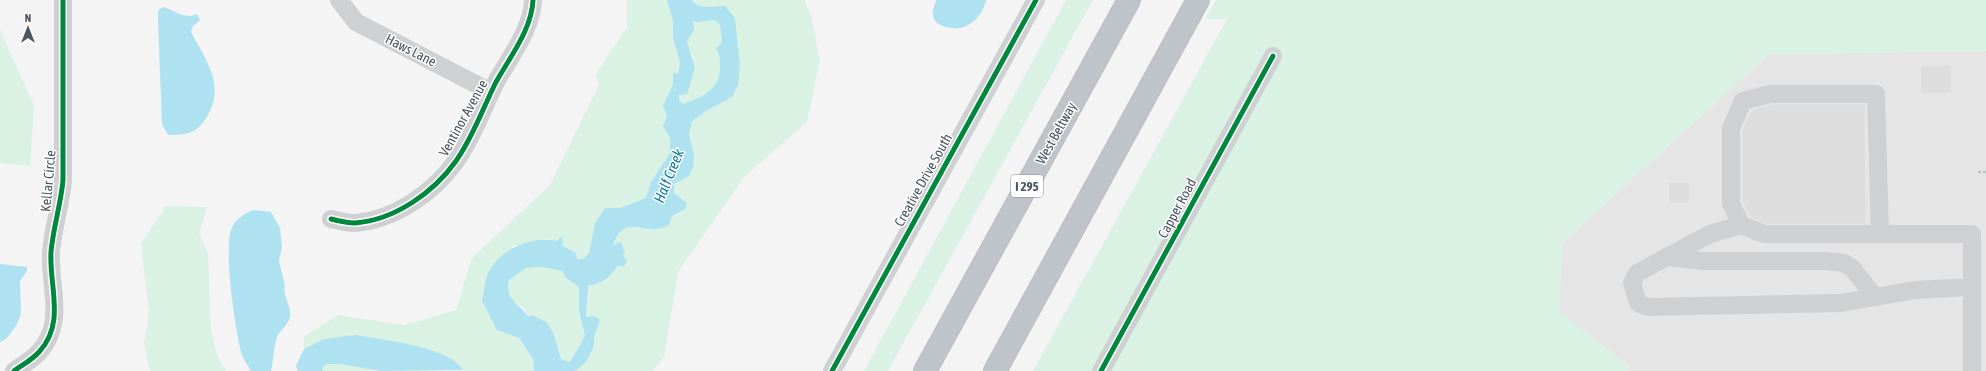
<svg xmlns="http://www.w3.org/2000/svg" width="1986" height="371" viewBox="0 0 1986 371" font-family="'Asap Condensed',sans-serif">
<rect width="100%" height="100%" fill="#f4f4f4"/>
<polygon fill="#e6e5e6" points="1986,51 1986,371 1627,371 1629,366 1559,312 1562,243 1769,54"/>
<g fill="#d9f2e3">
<polygon points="627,0 667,0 673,21 673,38 680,63 678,74 673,74 673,85 663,105 667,117 663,126 670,138 670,153 651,182 646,198 620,208 605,208 595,223 589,253 584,259 577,259 576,253 563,246 562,237 557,241 547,239 513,246 497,330 519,338 533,359 534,371 462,371 463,370 324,339 304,349 304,337 338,315 404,325 456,310 472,258 550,185 599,85 596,74 627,27"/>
<path d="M692,0H806L805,1L812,19L820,61L807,122L744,177L678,272L664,357L652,371H575C595,354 591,343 600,320L586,318L588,286C612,276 625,271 620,242L613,245L618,232L626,226L649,229L669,225L672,216L685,209L687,203L674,193V183L689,176L694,154L689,134L692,121L706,111L732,97L725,6C715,6 698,10 692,0Z"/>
<polygon points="1066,0 1093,0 888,371 864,371"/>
<polygon points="1216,0 1986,0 1986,51 1769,54 1562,243 1559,312 1629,366 1627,371 1033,371 1227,19 1205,19"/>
<polygon points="693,20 699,22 714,20 720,25 722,42 719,53 721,69 716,86 700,98 683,104 678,100 694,58 688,46 687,41 694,30"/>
<polygon points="0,30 34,106 30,166 0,163"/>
<polygon points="166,206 207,207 199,233 208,255 211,332 218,357 226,371 150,371 144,344 149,312 141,244"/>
<polygon points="543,267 563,271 565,277 579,287 579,311 585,336 570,362 561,359 553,332 529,317 523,308 513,301 507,290 509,280 526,268"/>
<polygon points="327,364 339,364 381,371 323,371 322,368"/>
</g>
<g fill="#aee2f0" fill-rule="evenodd">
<path d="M667,0H692C698,10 715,6 725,6L735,18L740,66L738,85L732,97L706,111L692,121L689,134L694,154L693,168L689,176L674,184V193L687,203L685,209L672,216L669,225C644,239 626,210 613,245L621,242L625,253L623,256L627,261L624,266H618C610,277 601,284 588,286L586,317L595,316L600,320L594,337V346L586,362L575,371H534L533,359L519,338L497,330L482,301C484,291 485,276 491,268C505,247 533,236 557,241L562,236L563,246L576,253L577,259H584L589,253L595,223L605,208H620L646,198L651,182L670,153V138L663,126L667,117L663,105L673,85V73L678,74L680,63L673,38V21ZM714,20L720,25L722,42L716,49C720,54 720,58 720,64C722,88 703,97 683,104L679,100V95L687,94L695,68L687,41L694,30L693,21L699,22ZM543,267L563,271L565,277L579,287V311L585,336L570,362L561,359L553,332L546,322L532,315L529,317C518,303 505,300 509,280L526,268Z"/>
<path d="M936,0H986C982,19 965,33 946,27C939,25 934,22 933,15C932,11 935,4 936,0Z"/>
<path d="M162,7C176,10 183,20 197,14L200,20L193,26L191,32C206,60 226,86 207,117C196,134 186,135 168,135L162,124L158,21V11Z"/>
<path d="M253,210L271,212L280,228L282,247L279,261L285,286C282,296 292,306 290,317C289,324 280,330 277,337C273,348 274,360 271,371H251C248,366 244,360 242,355C235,331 224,253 231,230C234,220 244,214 253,210Z"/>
<polygon points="0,264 27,267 27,271 20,281 21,314 16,326 6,339 0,342"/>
<path d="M355,335C382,340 449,346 463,370L381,371L339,364H327L322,368L323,371H298L296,366L304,349L324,339Z"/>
</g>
<g fill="#ddddde" stroke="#e5e6e7">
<polygon points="1951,65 1952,93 1921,94 1921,66"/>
<polygon points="1771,104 1865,104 1866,224 1766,224 1750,217 1742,201 1742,130 1751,110"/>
<rect x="1669" y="182" width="21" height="21"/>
</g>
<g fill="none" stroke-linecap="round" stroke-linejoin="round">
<g stroke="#b9bec3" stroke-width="24">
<g id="highway">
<polyline points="925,371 1129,0"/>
<polyline points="995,371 1198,0"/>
</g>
</g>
<polyline stroke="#bcc7c4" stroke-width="2.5" stroke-dasharray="3 2" stroke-linecap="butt" points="1978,172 1986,172"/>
<g stroke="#ced0d2" stroke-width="18">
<polyline points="339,0 356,22 491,92"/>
<path d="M331,219C339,221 348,223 355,223C395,220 434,192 456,161C473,137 483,108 496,82C510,57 532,29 533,0"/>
<polyline points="1741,225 1710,234 1637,273 1632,283 1638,303 1648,307 1841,303 1915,290 1972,287"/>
<polyline points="1880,233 1876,94 1770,94 1743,101 1731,128 1731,203 1741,225 1764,234 1972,234 1972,371"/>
<polyline points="1666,257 1703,261 1827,261 1844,263 1852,268 1875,297"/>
<path d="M14,371C22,365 32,360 39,352C66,323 49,287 51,252C53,228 61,204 63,180V0"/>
<polyline points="832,371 1036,0"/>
<polyline points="1101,371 1273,56"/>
</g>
<use href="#highway" stroke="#bec4c9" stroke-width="22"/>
<g stroke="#fff" stroke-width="8">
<g id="cycleway">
<path d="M331,219C339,221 348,223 355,223C395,220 434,192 456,161C473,137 483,108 496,82C510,57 532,29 533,0"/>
<path d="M14,371C22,365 32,360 39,352C66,323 49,287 51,252C53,228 61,204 63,180V0"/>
<polyline points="832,371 1036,0"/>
<polyline points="1101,371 1273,56"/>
</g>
</g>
<use href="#cycleway" stroke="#00873e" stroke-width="5"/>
</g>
<g text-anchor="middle" stroke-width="3" stroke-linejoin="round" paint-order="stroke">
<rect fill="#fff" stroke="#808990" stroke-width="1" x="1011" y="175" width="32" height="22" rx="3"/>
<g font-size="13" font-weight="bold" fill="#4a5661">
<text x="1027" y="191">I 295</text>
</g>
<g font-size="14" fill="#4a5661" stroke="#fff">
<text transform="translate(411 50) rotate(27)" y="5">Haws Lane</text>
<text transform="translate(463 118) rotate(-61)" y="5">Ventinor Avenue</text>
<text transform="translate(1056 133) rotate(-61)" y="5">West Beltway</text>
<text transform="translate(923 180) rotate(-61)" y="5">Creative Drive South</text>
<text transform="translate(48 181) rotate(-85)" y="5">Kellar Circle</text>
<text transform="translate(1177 208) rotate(-62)" y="5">Capper Road</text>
</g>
<g font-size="15" font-style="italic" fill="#0c7c9b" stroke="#fff">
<text transform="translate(669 176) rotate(-68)" y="5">Half Creek</text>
</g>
</g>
<g transform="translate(28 28)" stroke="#ffffff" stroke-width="3" paint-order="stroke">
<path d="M0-3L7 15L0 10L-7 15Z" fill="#4a5661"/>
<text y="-6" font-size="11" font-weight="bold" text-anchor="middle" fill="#4a5661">N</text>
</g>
</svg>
